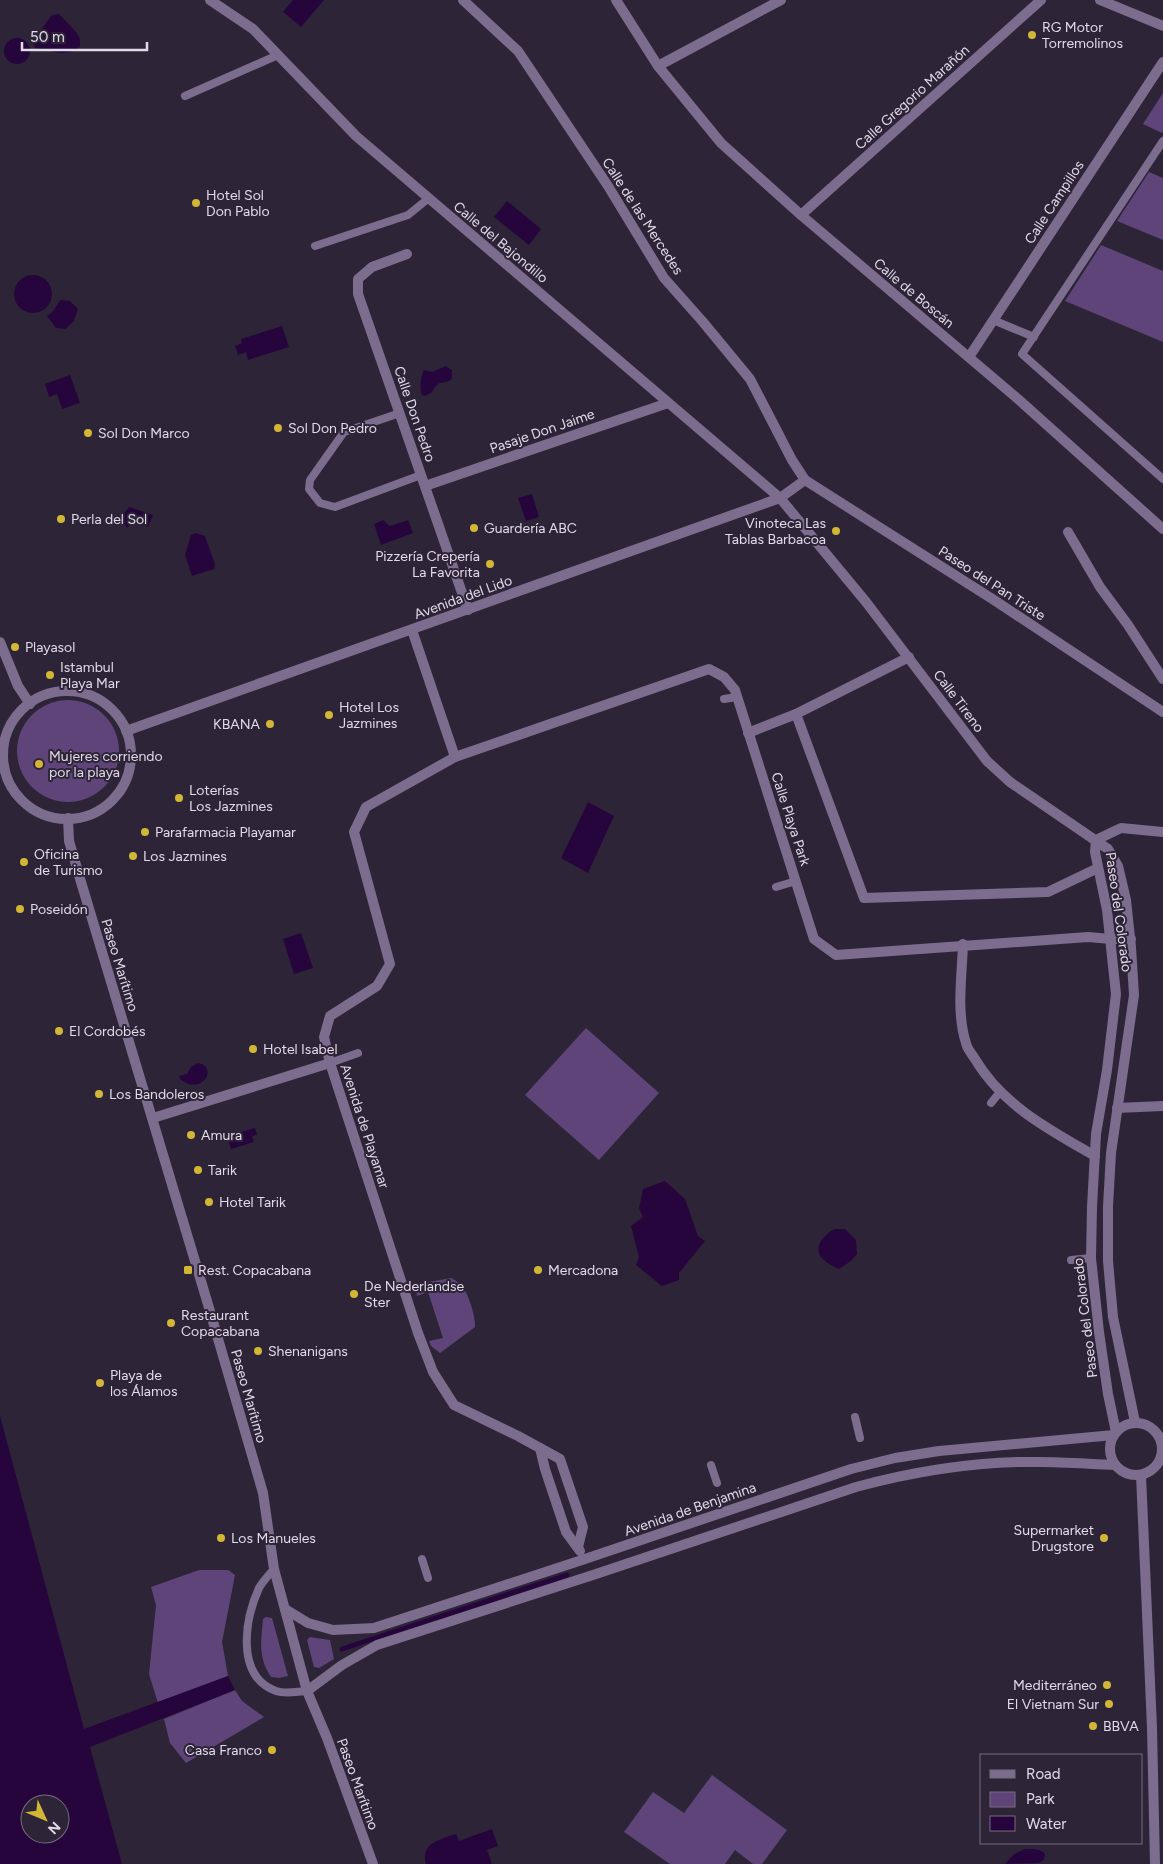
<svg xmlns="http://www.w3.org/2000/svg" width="1163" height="1864" viewBox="0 0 1163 1864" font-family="Figtree,sans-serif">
<rect width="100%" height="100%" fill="#2e2438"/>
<g fill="#5f4479">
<polygon points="1163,93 1163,131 1162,133 1143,124"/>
<polygon points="1149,172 1163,178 1163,240 1117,221"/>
<polygon points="1101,245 1163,271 1163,342 1065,301"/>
<circle cx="68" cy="751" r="51"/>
<polygon points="586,1028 659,1093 599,1160 525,1095"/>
<path d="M451,1278C454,1280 459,1282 461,1285C468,1292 476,1317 475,1327L440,1353L431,1346L429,1341L443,1338L428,1292L417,1296L416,1289L418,1284Z"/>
<polygon points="199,1570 228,1570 235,1575 222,1642 228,1676 158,1703 149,1674 156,1605 151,1587"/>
<path d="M266,1617L272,1618L288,1676L279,1678L271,1677C258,1657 261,1642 263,1619Z"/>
<polygon points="310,1637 330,1640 334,1659 319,1668 314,1667 307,1640"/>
<polygon points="235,1690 242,1701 264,1717 186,1763 170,1743 164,1719"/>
<polygon points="712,1775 787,1830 762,1864 753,1864 735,1850 725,1864 670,1864 624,1832 653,1792 684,1813"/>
</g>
<g fill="#25053c" fill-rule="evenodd">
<polygon points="293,0 324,0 301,27 283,12"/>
<path d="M59,14L77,33L80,39V47C62,59 53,49 35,48L31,39L37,35L52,15Z"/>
<circle cx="17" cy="51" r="13"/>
<polygon points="507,201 541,229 529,245 494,217"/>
<circle cx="33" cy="294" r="19"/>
<polygon points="60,300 70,301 78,309 74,321 65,329 56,328 47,316 54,310"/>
<polygon points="282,326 289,347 248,360 246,352 238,355 235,346 242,343 241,339"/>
<path d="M446,366L452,370V379C441,387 442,376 431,393L425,396L422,395C419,390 421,374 424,370L432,372Z"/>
<polygon points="70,375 80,403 62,409 57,394 49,397 45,384"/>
<polygon points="532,494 539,517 526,521 518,498"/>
<polygon points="129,507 153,515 148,527 133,522 127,528 120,518"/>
<polygon points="383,520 390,526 408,520 413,533 381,545 374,524"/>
<polygon points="196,533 205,536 215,564 214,569 192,576 185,555 191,535"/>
<polygon points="588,802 614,816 588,873 561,858"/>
<polygon points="301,933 313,968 294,974 283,939"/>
<path d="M198,1063C220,1067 201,1097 180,1079L179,1076L187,1074L191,1067Z"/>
<polygon points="255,1128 257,1135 252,1136 254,1142 231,1149 227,1136"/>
<polygon points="665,1181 685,1199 698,1236 705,1241 679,1273 679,1280 662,1286 636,1265 639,1257 631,1226 643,1217 639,1208 643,1189"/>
<path d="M834,1229H845L856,1240L857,1254L851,1261L839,1269C815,1259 810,1245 834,1229Z"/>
<path d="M0,1416L84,1729L228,1676L235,1690L90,1747L122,1864H0ZM30,1804H60V1834H30Z"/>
<path d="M492,1829L498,1846L487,1850L492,1864H426C420,1843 441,1839 456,1834L459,1841Z"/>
<path d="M1025,1849C1032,1849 1040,1848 1045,1854L1044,1860L1039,1863L1005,1864L1014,1854Z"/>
</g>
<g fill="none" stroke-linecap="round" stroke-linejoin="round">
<polyline stroke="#25053c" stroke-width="5" points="342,1649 567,1575"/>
<g stroke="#7c6c8e" stroke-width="8">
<polyline points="185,96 278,55"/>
<polyline points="1163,141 1022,354 1163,479"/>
<polyline points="315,246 408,215 429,198"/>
<polyline points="993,320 1034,337"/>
<polyline points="400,413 344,432 310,480 309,489 320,503 335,507 421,475"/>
<polyline points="724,699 737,697"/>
<polyline points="776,887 796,881"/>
<polyline points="330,1063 358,1053"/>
<polyline points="991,1103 1000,1092"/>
<polyline points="1071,1260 1091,1258"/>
<polyline points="855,1417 860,1438"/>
<polyline points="711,1465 717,1483"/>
<polyline points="422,1559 428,1578"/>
<path d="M274,1569C269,1575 263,1581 259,1588C245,1619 235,1676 276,1691C285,1694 298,1692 307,1691"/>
</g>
<polyline stroke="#7c6c8e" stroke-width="10" points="796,714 909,657"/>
<g stroke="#7c6c8e" stroke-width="10">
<polyline points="210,0 253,29 356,136 780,498 866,602 987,761 1010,782 1108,849 1118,866 1126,900 1131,947 1134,995 1111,1153 1108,1206 1108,1261 1113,1317 1135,1422"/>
<polyline points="463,0 518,51 608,186 664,278 703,322 750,379 792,460 805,480 994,600 1163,712"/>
<polyline points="616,0 658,66 721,143 801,215 1018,399 1163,529"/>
<polyline points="1100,0 1163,26"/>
<polyline points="658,66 781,0"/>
<polyline points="801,215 1041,0"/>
<polyline points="407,254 372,267 358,279 358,294 468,610"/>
<polyline points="969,357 1163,62"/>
<polyline points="425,486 668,403"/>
<polyline points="1068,532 1100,587 1128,625 1163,679"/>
<polyline points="412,630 455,757 366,807 354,832 390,964 377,986 330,1016 324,1037 330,1063 418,1333 433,1372 454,1405 518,1436 560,1459 583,1527 578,1547"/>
<polyline points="0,642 18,686 30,704"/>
<circle cx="67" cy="755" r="64"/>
<polyline points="126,731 780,498 805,480"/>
<polyline points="748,733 796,714 864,898 1048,892 1098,868"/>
<polyline points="455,757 709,669 724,677 735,690 814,939 836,955 1088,937 1111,939 1131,939"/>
<polyline points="68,818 69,841 81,882 207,1301 263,1493 274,1569 307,1691 327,1738 373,1864"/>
<polyline points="1096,840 1095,852 1107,910 1116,994 1107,1070 1096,1134 1092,1207 1091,1258 1099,1332 1108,1394 1116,1432"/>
<polyline points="1096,840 1121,828 1163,832"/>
<path d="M963,944C962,976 956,1012 966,1043C967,1049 972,1054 975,1059C1003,1106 1050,1130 1095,1156"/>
<polyline points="1117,1108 1163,1106"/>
<polyline points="153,1118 330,1063"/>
<circle cx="1136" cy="1449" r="26"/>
<polyline points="540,1448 545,1469 566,1532 580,1551"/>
<polyline points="1141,1475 1152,1728 1155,1864"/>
<polyline points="285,1609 308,1623 333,1630 374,1628 582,1560 851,1469 895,1458 939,1451 1114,1435"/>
<path d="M307,1691L342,1665L377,1645L596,1574L856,1487C916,1471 976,1461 1038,1462C1064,1462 1089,1464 1115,1465"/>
</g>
</g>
<g fill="#d2b635" stroke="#2e2438" stroke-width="2">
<circle cx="1032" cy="35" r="5"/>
<circle cx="196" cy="203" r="5"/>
<circle cx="278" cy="428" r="5"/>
<circle cx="88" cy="433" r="5"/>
<circle cx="61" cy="519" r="5"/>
<circle cx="474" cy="528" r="5"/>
<circle cx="836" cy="531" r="5"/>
<circle cx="490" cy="564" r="5"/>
<circle cx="15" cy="647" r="5"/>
<circle cx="50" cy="675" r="5"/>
<circle cx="329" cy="715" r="5"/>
<circle cx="270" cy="724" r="5"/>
<circle cx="39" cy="764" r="5"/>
<circle cx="179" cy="798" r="5"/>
<circle cx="145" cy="832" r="5"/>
<circle cx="133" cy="856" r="5"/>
<circle cx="24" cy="862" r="5"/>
<circle cx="20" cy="909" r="5"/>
<circle cx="59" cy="1031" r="5"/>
<circle cx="253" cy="1049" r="5"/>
<circle cx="99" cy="1094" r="5"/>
<circle cx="191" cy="1135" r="5"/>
<circle cx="198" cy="1170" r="5"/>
<circle cx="209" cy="1202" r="5"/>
<rect x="183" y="1265" width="10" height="10" rx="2.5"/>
<circle cx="538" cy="1270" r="5"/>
<circle cx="354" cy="1294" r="5"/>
<circle cx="171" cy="1323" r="5"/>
<circle cx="258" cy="1351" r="5"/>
<circle cx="100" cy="1383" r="5"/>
<circle cx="221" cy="1538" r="5"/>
<circle cx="1104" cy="1538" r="5"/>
<circle cx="1107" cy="1685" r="5"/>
<circle cx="1109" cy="1704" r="5"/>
<circle cx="1093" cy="1726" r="5"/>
<circle cx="272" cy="1750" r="5"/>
</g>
<g text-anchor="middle" stroke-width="4" stroke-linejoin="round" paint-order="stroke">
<g font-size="14" fill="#e1dae8" stroke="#2e2438" text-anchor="start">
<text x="1042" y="32">RG Motor<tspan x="1042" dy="16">Torremolinos</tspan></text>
<text x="206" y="200">Hotel Sol<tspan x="206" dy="16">Don Pablo</tspan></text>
<text x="288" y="433">Sol Don Pedro</text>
<text x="98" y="438">Sol Don Marco</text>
<text x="71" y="524">Perla del Sol</text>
<text x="826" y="528" text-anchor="end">Vinoteca Las<tspan x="826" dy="16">Tablas Barbacoa</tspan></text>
<text x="484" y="533">Guardería ABC</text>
<text x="480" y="561" text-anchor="end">Pizzería Crepería<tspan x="480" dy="16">La Favorita</tspan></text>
<text x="25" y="652">Playasol</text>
<text x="60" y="672">Istambul<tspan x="60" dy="16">Playa Mar</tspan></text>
<text x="339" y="712">Hotel Los<tspan x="339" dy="16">Jazmines</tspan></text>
<text x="260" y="729" text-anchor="end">KBANA</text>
<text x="49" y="761">Mujeres corriendo<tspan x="49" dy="16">por la playa</tspan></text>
<text x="189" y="795">Loterías<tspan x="189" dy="16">Los Jazmines</tspan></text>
<text x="155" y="837">Parafarmacia Playamar</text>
<text x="34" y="859">Oficina<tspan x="34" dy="16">de Turismo</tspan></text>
<text x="143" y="861">Los Jazmines</text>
<text x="30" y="914">Poseidón</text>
<text x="69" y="1036">El Cordobés</text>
<text x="263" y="1054">Hotel Isabel</text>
<text x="109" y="1099">Los Bandoleros</text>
<text x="201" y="1140">Amura</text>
<text x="208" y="1175">Tarik</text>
<text x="219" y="1207">Hotel Tarik</text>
<text x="198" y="1275">Rest. Copacabana</text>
<text x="548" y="1275">Mercadona</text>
<text x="364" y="1291">De Nederlandse<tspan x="364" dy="16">Ster</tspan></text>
<text x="181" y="1320">Restaurant<tspan x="181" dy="16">Copacabana</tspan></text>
<text x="268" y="1356">Shenanigans</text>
<text x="110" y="1380">Playa de<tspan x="110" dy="16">los Álamos</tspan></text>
<text x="1094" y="1535" text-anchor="end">Supermarket<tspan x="1094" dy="16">Drugstore</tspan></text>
<text x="231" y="1543">Los Manueles</text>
<text x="1097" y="1690" text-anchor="end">Mediterráneo</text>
<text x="1099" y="1709" text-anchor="end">El Vietnam Sur</text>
<text x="1103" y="1731">BBVA</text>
<text x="262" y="1755" text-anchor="end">Casa Franco</text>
</g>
<g font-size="14" fill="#e1dae8" stroke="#2e2438">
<text transform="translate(912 97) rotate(-42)" y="5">Calle Gregorio Marañón</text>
<text transform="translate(1054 202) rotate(-57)" y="5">Calle Campillos</text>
<text transform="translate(643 216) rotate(57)" y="5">Calle de las Mercedes</text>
<text transform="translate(501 242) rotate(40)" y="5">Calle del Bajondillo</text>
<text transform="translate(914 293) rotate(40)" y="5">Calle de Boscán</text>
<text transform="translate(415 414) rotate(71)" y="5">Calle Don Pedro</text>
<text transform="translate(542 431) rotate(-19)" y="5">Pasaje Don Jaime</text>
<text transform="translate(992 583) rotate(33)" y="5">Paseo del Pan Triste</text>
<text transform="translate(463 597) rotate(-20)" y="5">Avenida del Lido</text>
<text transform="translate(959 701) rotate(53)" y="5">Calle Tireno</text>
<text transform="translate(791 819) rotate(72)" y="5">Calle Playa Park</text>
<text transform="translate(1119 912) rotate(82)" y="5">Paseo del Colorado</text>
<text transform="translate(120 965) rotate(73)" y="5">Paseo Marítimo</text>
<text transform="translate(365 1126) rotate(72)" y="5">Avenida de Playamar</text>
<text transform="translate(1085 1318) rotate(-97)" y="5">Paseo del Colorado</text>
<text transform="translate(249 1396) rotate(74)" y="5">Paseo Marítimo</text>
<text transform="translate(690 1509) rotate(-19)" y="5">Avenida de Benjamina</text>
<text transform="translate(358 1784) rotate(70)" y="5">Paseo Marítimo</text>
</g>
</g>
<rect x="980" y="1754" width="162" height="90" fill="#2e2438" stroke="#766d7e"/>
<rect x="990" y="1770" width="25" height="8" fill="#7c6c8e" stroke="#766d7e"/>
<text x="1026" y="1779" font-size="15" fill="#e1dae8">Road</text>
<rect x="990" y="1792" width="25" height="15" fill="#5f4479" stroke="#766d7e"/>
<text x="1026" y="1804" font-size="15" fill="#e1dae8">Park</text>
<rect x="990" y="1816" width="25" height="15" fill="#25053c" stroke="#766d7e"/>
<text x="1026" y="1829" font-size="15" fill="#e1dae8">Water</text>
<g transform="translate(45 1819) rotate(134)"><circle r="24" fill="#2e2438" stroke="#766d7e"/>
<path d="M0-4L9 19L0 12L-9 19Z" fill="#d2b635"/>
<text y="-8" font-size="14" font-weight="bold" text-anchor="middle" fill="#e1dae8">N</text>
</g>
<path d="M22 42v8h125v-8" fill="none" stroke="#e1dae8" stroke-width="2.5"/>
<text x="30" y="42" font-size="15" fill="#e1dae8" stroke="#2e2438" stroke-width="4" paint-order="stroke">50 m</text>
</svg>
